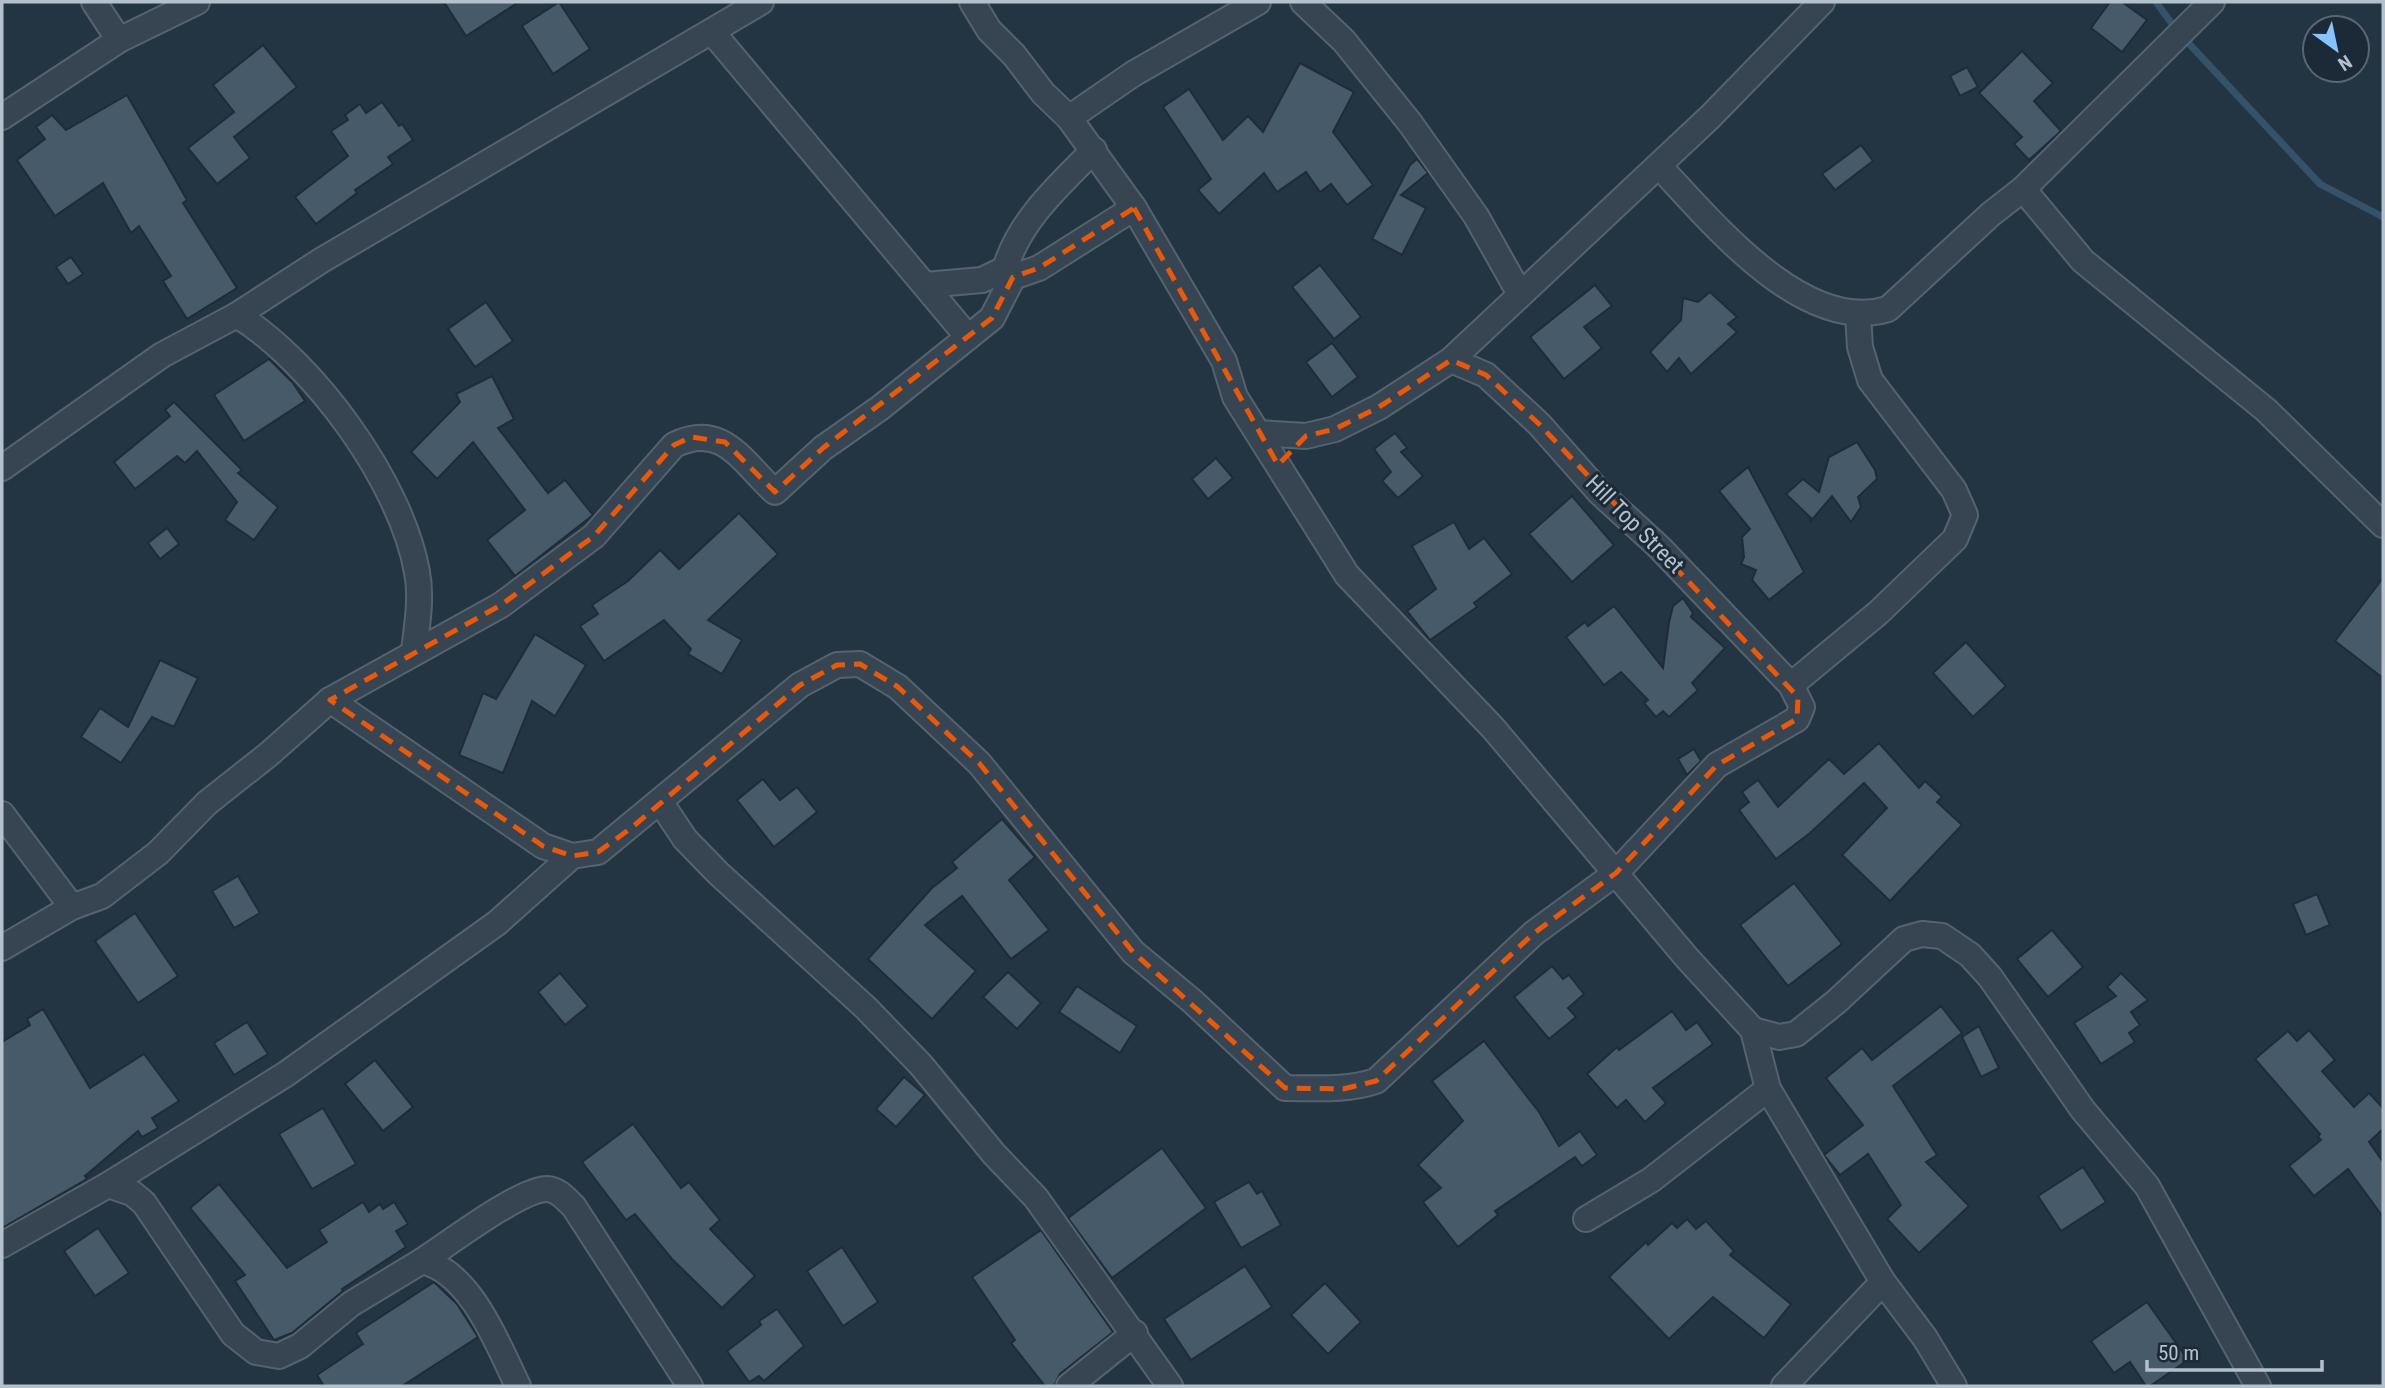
<svg xmlns="http://www.w3.org/2000/svg" width="2385" height="1388" viewBox="0 0 2385 1388" font-family="'Roboto Condensed',sans-serif">
<rect width="100%" height="100%" fill="#233443"/>
<g fill="none" stroke-linecap="round" stroke-linejoin="round">
<polyline stroke="#35526b" stroke-width="7" points="2156,2 2178,32 2320,184 2383,217"/>
</g>
<g fill="#465a69" stroke="#1e2c39" stroke-width="2">
<polygon points="444,2 519,2 466,36"/>
<polygon points="559,2 590,49 553,74 522,26"/>
<polygon points="2110,2 2122,2 2147,20 2122,52 2091,28"/>
<polygon points="263,45 297,87 234,137 250,158 217,184 188,148 234,112 213,85"/>
<polygon points="2022,51 2053,83 2034,101 2061,131 2029,160 2014,144 2022,137 1979,93"/>
<polygon points="1300,63 1354,92 1333,132 1373,185 1347,205 1331,184 1320,192 1306,172 1277,192 1264,173 1219,214 1198,190 1211,179 1163,107 1189,89 1223,140 1248,116 1263,132"/>
<polygon points="1967,67 1978,87 1960,96 1950,76"/>
<polygon points="127,95 187,200 183,203 237,288 187,319 163,281 171,276 139,226 131,233 103,183 55,216 17,160 45,139 36,127 52,115 66,130"/>
<polygon points="382,102 399,126 402,124 413,140 388,157 393,164 355,190 357,193 316,224 295,197 348,156 331,131 348,120 345,115 360,104 366,113"/>
<polygon points="1861,145 1873,161 1835,190 1822,174"/>
<polygon points="1417,159 1428,173 1401,195 1426,208 1402,255 1372,239 1410,165"/>
<polygon points="71,257 83,274 68,284 56,267"/>
<polygon points="1320,265 1361,317 1334,339 1292,287"/>
<polygon points="1595,285 1612,306 1584,327 1602,348 1564,379 1530,337"/>
<polygon points="1710,292 1737,317 1728,324 1737,332 1691,374 1679,358 1667,372 1650,352 1681,320 1683,298 1698,302"/>
<polygon points="486,302 513,341 475,367 448,329"/>
<polygon points="1332,343 1358,377 1332,397 1306,362"/>
<polygon points="269,359 293,383 305,401 244,441 214,395"/>
<polygon points="492,376 514,419 498,428 548,493 565,480 593,515 515,576 487,540 525,510 473,442 437,479 411,452 460,402 456,394"/>
<polygon points="174,402 242,470 238,473 278,507 254,540 225,520 237,502 197,451 185,463 177,456 135,489 114,462 170,416 165,410"/>
<polygon points="1395,433 1407,448 1401,452 1423,476 1398,498 1382,481 1391,472 1374,449"/>
<polygon points="1857,442 1875,470 1877,479 1858,497 1861,507 1851,522 1832,496 1810,522 1811,518 1786,494 1803,479 1819,492 1829,457"/>
<polygon points="1216,458 1233,478 1208,499 1192,479"/>
<polygon points="1748,467 1804,572 1769,600 1752,580 1756,570 1741,564 1744,557 1742,537 1750,529 1719,491"/>
<polygon points="1572,496 1614,545 1572,582 1529,534"/>
<polygon points="739,513 778,554 708,620 742,640 722,674 688,654 691,649 664,620 604,661 580,626 598,614 592,605 628,581 660,550 679,569"/>
<polygon points="1454,522 1469,549 1484,538 1512,574 1474,603 1477,607 1430,640 1407,611 1436,589 1412,546"/>
<polygon points="167,528 179,544 160,559 148,543"/>
<polygon points="2383,578 2383,678 2335,641"/>
<polygon points="1683,598 1693,613 1691,617 1725,648 1692,683 1698,690 1669,717 1663,711 1656,717 1644,703 1648,700 1621,672 1604,685 1566,637 1585,622 1588,626 1614,606 1663,668 1669,622 1673,606"/>
<polygon points="535,634 586,665 555,716 532,701 503,773 459,755 483,693 496,699"/>
<polygon points="1966,642 2006,686 1973,717 1933,673"/>
<polygon points="160,660 198,678 174,727 152,717 121,763 81,737 100,708 128,727"/>
<polygon points="1879,743 1919,788 1925,781 1942,797 1937,802 1962,825 1890,901 1842,855 1887,808 1864,783 1810,833 1776,859 1739,810 1749,802 1742,792 1758,780 1778,807 1829,759 1844,774"/>
<polygon points="1694,749 1701,761 1687,775 1678,759"/>
<polygon points="763,779 780,800 797,787 817,812 774,847 737,800"/>
<polygon points="1002,819 1035,857 1009,880 1049,930 1011,959 962,896 925,925 976,971 932,1019 868,959 932,888 957,868 952,862"/>
<polygon points="238,876 260,913 234,928 212,891"/>
<polygon points="1794,883 1842,944 1788,986 1740,925"/>
<polygon points="2317,894 2330,925 2306,935 2293,904"/>
<polygon points="135,913 178,976 138,1003 95,941"/>
<polygon points="2052,930 2083,967 2048,997 2017,959"/>
<polygon points="1552,966 1563,979 1569,975 1584,994 1568,1008 1576,1017 1549,1039 1514,997"/>
<polygon points="1008,972 1041,1003 1017,1029 983,997"/>
<polygon points="560,973 588,1006 565,1025 538,992"/>
<polygon points="2121,973 2148,1000 2131,1012 2140,1025 2129,1033 2135,1042 2101,1064 2074,1023 2116,996 2107,987"/>
<polygon points="1077,986 1137,1026 1120,1053 1059,1012"/>
<polygon points="1941,1006 1962,1033 1893,1086 1937,1155 1926,1162 1969,1206 1919,1253 1887,1219 1901,1205 1868,1154 1840,1175 1824,1155 1863,1125 1826,1078 1862,1048 1872,1060"/>
<polygon points="43,1009 90,1088 144,1054 179,1101 152,1118 158,1128 142,1137 138,1131 85,1176 87,1179 2,1228 2,1042 30,1025 27,1019"/>
<polygon points="1672,1011 1686,1030 1697,1022 1713,1044 1653,1088 1666,1103 1645,1122 1626,1100 1617,1108 1587,1074 1617,1047 1619,1050"/>
<polygon points="247,1022 268,1054 234,1075 214,1043"/>
<polygon points="1979,1026 1999,1068 1981,1077 1962,1037"/>
<polygon points="2309,1030 2335,1060 2322,1071 2354,1107 2369,1093 2383,1108 2383,1129 2369,1142 2383,1162 2383,1217 2348,1169 2314,1196 2289,1166 2321,1140 2318,1137 2320,1134 2255,1059 2288,1031 2297,1041"/>
<polygon points="1484,1041 1539,1112 1559,1146 1580,1131 1597,1155 1582,1166 1575,1157 1495,1211 1498,1215 1458,1247 1423,1202 1441,1188 1418,1165 1463,1121 1432,1081"/>
<polygon points="375,1060 413,1107 383,1131 345,1084"/>
<polygon points="904,1077 925,1095 896,1127 876,1109"/>
<polygon points="323,1108 356,1164 312,1189 279,1134"/>
<polygon points="633,1124 681,1188 689,1182 720,1220 710,1229 755,1276 722,1308 672,1259 635,1214 626,1220 582,1162"/>
<polygon points="1162,1148 1206,1208 1112,1278 1068,1218"/>
<polygon points="2083,1167 2106,1202 2061,1231 2038,1196"/>
<polygon points="1249,1182 1257,1194 1262,1191 1281,1225 1241,1248 1214,1202"/>
<polygon points="219,1184 287,1268 327,1242 319,1230 363,1202 369,1212 380,1204 383,1209 394,1202 408,1224 396,1231 406,1247 342,1289 343,1291 292,1333 274,1340 235,1281 245,1275 190,1208"/>
<polygon points="1687,1219 1696,1229 1706,1221 1734,1251 1730,1255 1791,1304 1764,1338 1713,1297 1669,1339 1609,1277 1646,1242 1648,1245 1672,1223 1677,1228"/>
<polygon points="98,1228 129,1273 95,1296 64,1251"/>
<polygon points="1041,1230 1113,1332 1060,1374 1054,1386 1045,1386 1011,1343 1015,1340 972,1277"/>
<polygon points="842,1247 878,1302 843,1326 807,1271"/>
<polygon points="1245,1266 1272,1307 1191,1360 1164,1319"/>
<polygon points="434,1282 457,1304 478,1337 402,1386 324,1386 317,1375 363,1344 356,1333"/>
<polygon points="1325,1283 1361,1322 1328,1354 1291,1315"/>
<polygon points="2147,1302 2188,1360 2150,1386 2146,1386 2130,1362 2114,1373 2091,1341"/>
<polygon points="777,1309 804,1346 764,1381 759,1376 749,1382 727,1351 761,1325 759,1321"/>
</g>
<g fill="none" stroke-linecap="round" stroke-linejoin="round">
<g stroke="#55636f" stroke-width="28">
<g id="minor">
<polyline points="94,2 119,40"/>
<polyline points="972,2 989,30 1014,55 1043,93 1069,118 1134,208 1224,361 1235,397 1347,575 1493,728 1687,958 1753,1030 1768,1089 1883,1282 1925,1338 1954,1386"/>
<polyline points="1303,2 1344,41 1410,123 1476,216 1520,294"/>
<polyline points="713,33 968,337"/>
<polyline points="2,117 119,40 197,2"/>
<polyline points="1069,118 1133,74 1258,2"/>
<path d="M1659,166C1711,221 1803,335 1888,309L1991,214L2023,189L2212,2"/>
<polyline points="2023,189 2083,261 2266,410 2383,525"/>
<path d="M1013,277L1005,269C1019,221 1059,185 1094,150"/>
<polyline points="925,285 982,280 1005,269"/>
<path d="M237,315C314,363 401,482 417,572C422,598 417,625 414,651"/>
<polyline points="1258,433 1306,436 1335,429 1379,407 1451,360 1710,117 1822,2"/>
<polyline points="2,468 162,355 237,315 322,260 761,2"/>
<polyline points="1791,685 1878,613 1955,539 1965,515 1954,490 1870,380 1860,347 1858,314"/>
<path d="M330,700L543,846L572,856L598,852L800,685L837,665L860,664L898,687L979,763L1133,952L1192,1001L1285,1088C1317,1088 1345,1091 1376,1081L1534,933L1616,873L1717,765L1797,719L1802,707L1791,685L1659,547L1600,493L1539,424L1486,375L1451,360"/>
<polyline points="661,803 685,839 718,873 866,1008 921,1065 994,1154 1036,1198 1170,1386"/>
<polyline points="2,814 72,907"/>
<path d="M2,948L72,907L102,896L158,853L207,803L269,754L330,700L501,605L594,536L674,445C723,421 742,462 775,492L823,448L880,408L992,318L1013,277L1039,268L1134,208"/>
<polyline points="1753,1030 1779,1037 1796,1034 1836,1002 1904,939 1922,934 1942,936 1970,955 1990,977 2083,1110 2147,1186 2258,1386"/>
<path d="M108,1185L132,1193L144,1203L233,1334L256,1352L279,1356L300,1346L351,1304L422,1261C471,1272 498,1345 518,1386"/>
<polyline points="1586,1219 1651,1180 1768,1089"/>
<polyline points="2,1245 108,1185 286,1074 497,923 572,856"/>
<path d="M422,1261C447,1245 520,1189 547,1189C558,1189 567,1200 574,1207L690,1386"/>
<polyline points="1069,1386 1135,1333"/>
<polyline points="1784,1386 1883,1282"/>
</g>
</g>
<use href="#minor" stroke="#374552" stroke-width="24"/>
</g>
<path fill="none" stroke="#e8590c" stroke-width="5" stroke-dasharray="14 9" stroke-linejoin="round" d="M1134,208L1278,465L1306,436L1335,429L1379,407L1451,360L1486,375L1539,424L1798,697L1797,719L1717,765L1616,873L1534,933L1376,1081L1343,1089L1285,1088L1133,952L979,763L898,687L860,664L837,665L800,685L630,829L598,852L572,856L543,846L330,700L501,605L594,536L674,445L691,437L725,442L775,492L823,448L992,318L1013,277L1039,268Z"/>
<g text-anchor="middle" stroke-width="6" stroke-linejoin="round" paint-order="stroke">
<g font-size="23" fill="#b4c0cc" stroke="#1c2a37">
<text transform="translate(1635 524) rotate(45)" y="8">Hill Top Street</text>
</g>
</g>
<rect width="2385" height="1388" fill="none" stroke="#b4c0cc" stroke-width="7"/>
<g transform="translate(2336 49) rotate(147)"><circle r="33" fill="#1c2a37" stroke="#596673" stroke-width="2"/>
<path d="M0-5L12 26L0 18L-12 26Z" fill="#86c3ff"/>
<text y="-10" font-size="19" font-weight="bold" text-anchor="middle" fill="#b4c0cc">N</text>
</g>
<path d="M2147 1360v10h175v-10" fill="none" stroke="#b4c0cc" stroke-width="3.5"/>
<text x="2158" y="1360" font-size="21" fill="#b4c0cc" stroke="#1c2a37" stroke-width="5" paint-order="stroke">50 m</text>
</svg>
